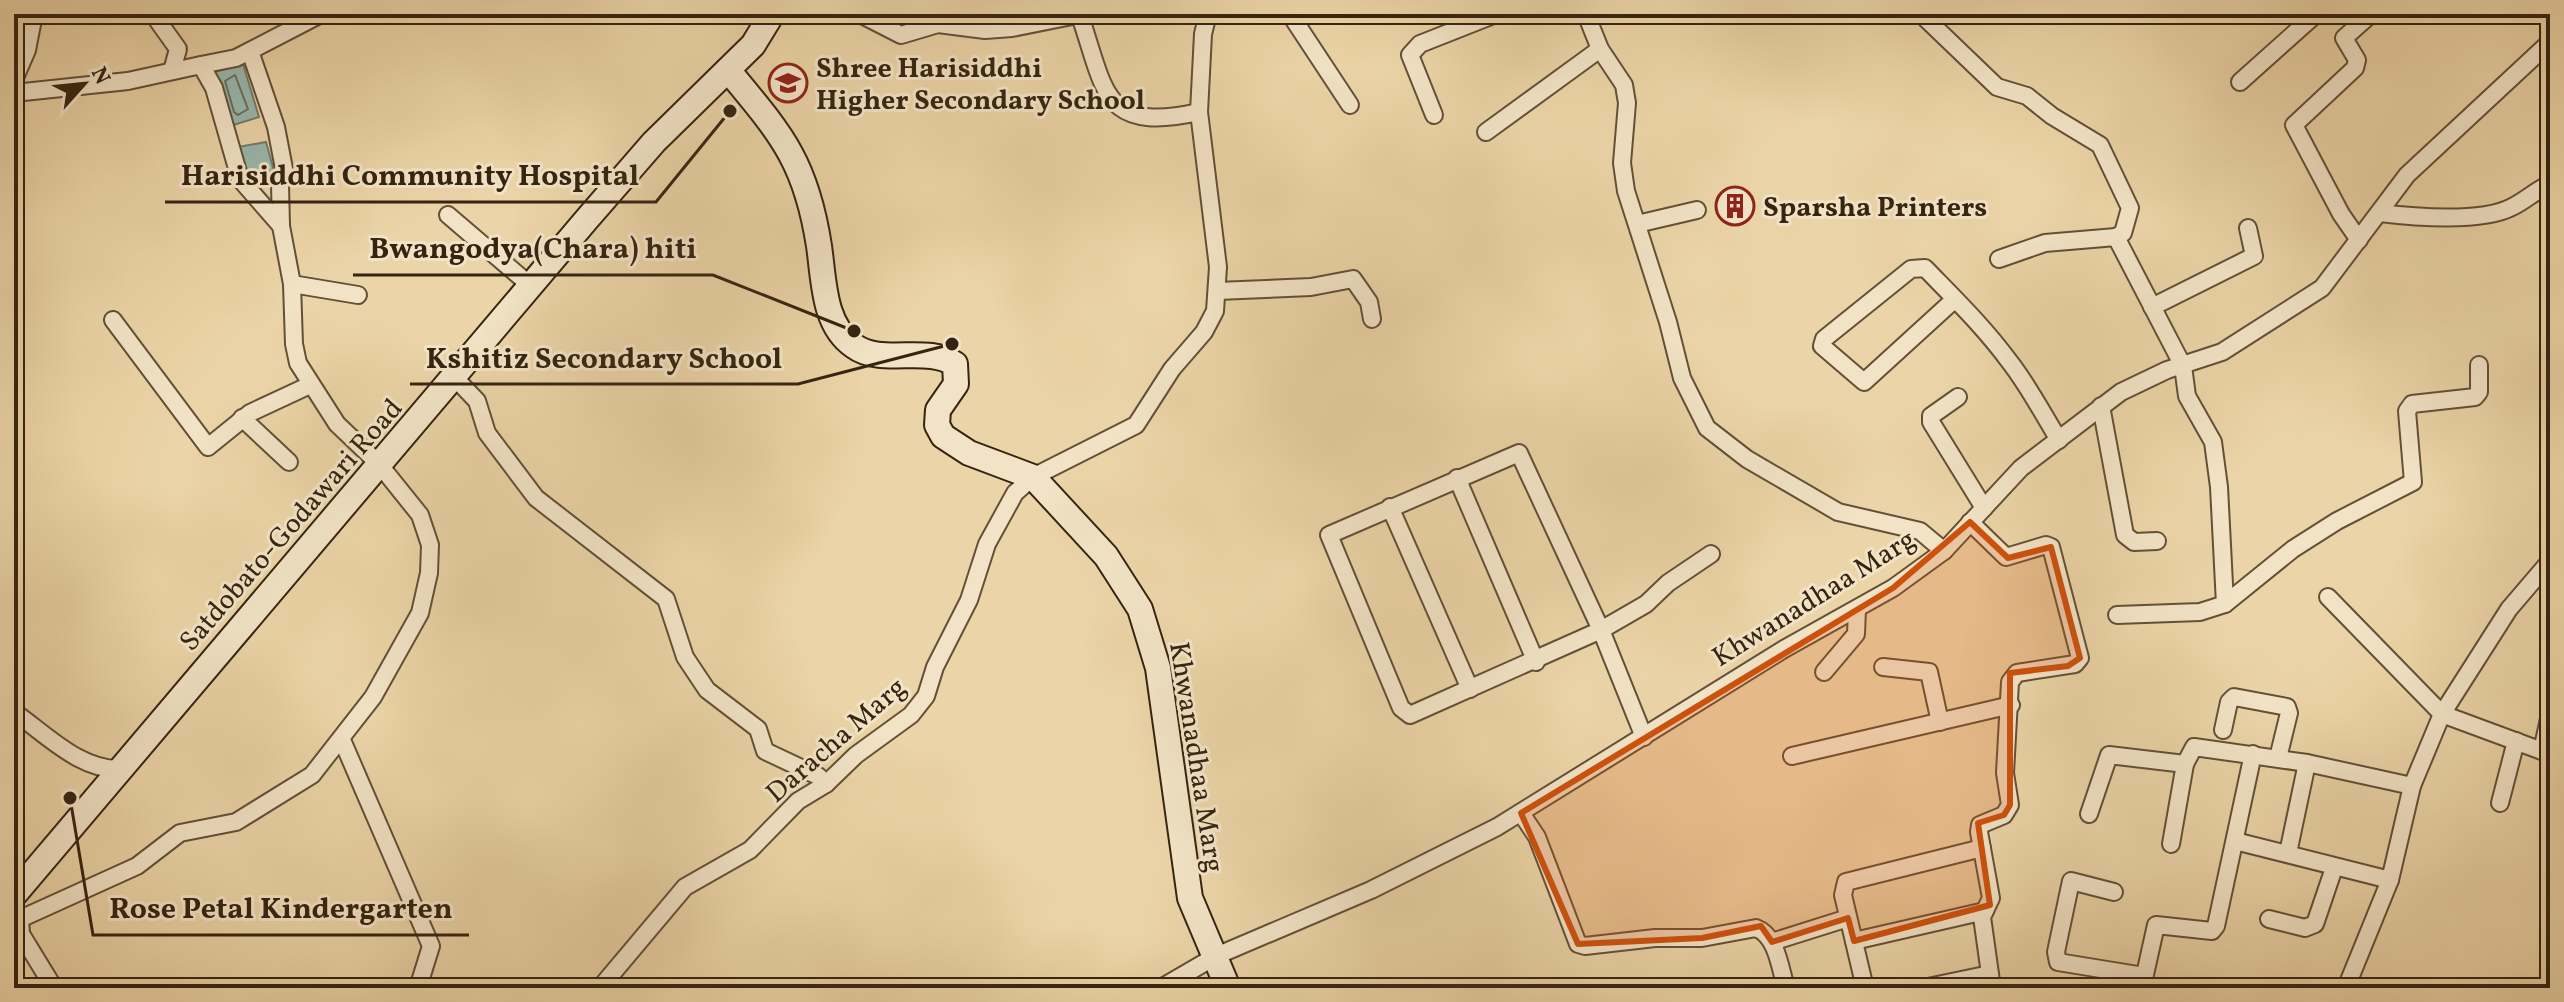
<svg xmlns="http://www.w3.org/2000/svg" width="2564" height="1002" viewBox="0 0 2564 1002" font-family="Vollkorn,serif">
<rect width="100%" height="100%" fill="#ebd4a7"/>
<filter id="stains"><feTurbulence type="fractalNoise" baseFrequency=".0025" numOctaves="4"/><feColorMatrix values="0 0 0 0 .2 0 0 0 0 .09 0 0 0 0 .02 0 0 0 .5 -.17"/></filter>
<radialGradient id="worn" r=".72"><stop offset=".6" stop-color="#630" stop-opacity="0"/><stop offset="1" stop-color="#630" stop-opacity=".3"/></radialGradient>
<g fill="#99b7ae" stroke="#717c6f" stroke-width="2">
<polygon points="243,64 259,117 230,126 214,72"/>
<polygon points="266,142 274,171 244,178 238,147"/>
</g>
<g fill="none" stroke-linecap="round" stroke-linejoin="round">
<polygon stroke="#686e60" stroke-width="2" points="235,75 248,109 238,115 234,112 225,81"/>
<g stroke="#635036" stroke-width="20">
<g id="street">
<polyline points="153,14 178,49 172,71"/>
<polyline points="860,14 901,35 938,24 985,30 1012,28 1082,14"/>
<polyline points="1290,14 1350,105"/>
<polyline points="1586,14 1600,49 1624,85 1627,103 1622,163 1626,191 1668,322 1682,378 1707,428 1747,459 1838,512 1920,531 1944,551"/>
<polyline points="1921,14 1997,87 2027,96 2052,116 2100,145 2130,208 2123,233 2116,237 2183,366 2187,396 2213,442 2219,487 2225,604 2293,549 2337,521 2413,482 2407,411 2412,404 2475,397 2479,392 2479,365"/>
<path d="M1080,16C1106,92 1102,133 1199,112"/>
<polyline points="201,65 236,58 321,14"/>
<polyline points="14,80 27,50 34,14"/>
<polyline points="2240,82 2316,14"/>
<polyline points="14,93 128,81 201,65 214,88 240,179 281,226"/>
<polyline points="1434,115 1410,55 1420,44 1496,14"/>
<polyline points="1486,132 1600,49"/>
<path d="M2380,213C2413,217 2482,223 2512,207C2525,201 2536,190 2550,184"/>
<polyline points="448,215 531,286"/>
<polyline points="1637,224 1697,210"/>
<polyline points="2359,240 2341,214 2294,125 2355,68 2357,60 2344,38 2371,14"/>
<polyline points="1999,259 2045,243 2116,237"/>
<polyline points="292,284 358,295"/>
<polyline points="1217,291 1311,287 1353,279 1369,302 1372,319"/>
<path d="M1955,299L1864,382L1822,346L1824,339L1911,269L1925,268C1954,298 1984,327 2009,361C2028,385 2043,414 2059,440"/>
<polyline points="2152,307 2254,256 2248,228"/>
<polyline points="113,320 208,447 250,413 310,385"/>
<polyline points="455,378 477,401 487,433 536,498 666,599 685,657 707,690 758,729 765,751 818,776 826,784"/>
<polyline points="1958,397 1931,416 1931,422 1984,508"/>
<polyline points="2101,406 2125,535 2134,542 2157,541"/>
<polyline points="242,418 289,462"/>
<polyline points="1457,478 1536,662"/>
<polyline points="1390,507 1470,689"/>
<polyline points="1970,522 2006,557 2046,545 2051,547 2080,658 2075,664 2017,673 2010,682 2005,773 2010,805 2004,815 1980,825 1979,832 1991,898 1982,917 1992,988"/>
<polyline points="2328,597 2442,714 2550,754"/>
<polyline points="2117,615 2200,612 2225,604"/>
<polyline points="1883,667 1929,672 1940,722"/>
<polyline points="1824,672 1856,634 1857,609"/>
<path d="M14,712C46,734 81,772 123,769"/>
<polyline points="2223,730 2229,702 2234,697 2287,707 2289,713 2278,758"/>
<polyline points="1644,737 1601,630 1519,453 1329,535 1401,708 1410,715 1601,630 1646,604 1668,583 1711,554"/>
<polyline points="342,740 431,946 418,988"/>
<polyline points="2542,751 2550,714"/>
<polyline points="1792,756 2011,705"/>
<polyline points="2500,803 2516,741"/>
<path d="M1521,813L1537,837L1578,944L1585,946L1655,938H1702L1756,928C1777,936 1780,968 1786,988"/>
<polyline points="2089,814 2109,755 2185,764 2194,747 2307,763 2412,786"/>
<polyline points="2235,841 2390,880"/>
<polyline points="2171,844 2185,764"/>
<polyline points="2288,853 2307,763"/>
<polyline points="2114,892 2071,881 2056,952 2058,962 2144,976"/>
<polyline points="20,919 137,866 180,833 236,822 312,775 373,697 420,613 429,573 430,545 420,515 379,464 337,424 298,363 294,344 292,284 281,226 280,185 285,174 276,127 250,51"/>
<polyline points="20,919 21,934 54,988"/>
<polyline points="2269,919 2305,928 2315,924 2334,868"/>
<polyline points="1854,941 1985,911"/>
<polyline points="1772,942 1848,918"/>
<polyline points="600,988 685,887 750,850 798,801 826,784 856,755 911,715 926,696 935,667 969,600 987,544 1015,493 1033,477 1136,425 1172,369 1204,332 1215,311 1218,267 1199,112 1203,34 1208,14"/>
<polyline points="1161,988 1216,956 1371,890 1497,827 1784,649 1893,588 1944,551 2021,468 2121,392 2167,370 2222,352 2322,288 2407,175 2550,42"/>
<polyline points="1865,988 1843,895 1846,882 1982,848"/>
<polyline points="1923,988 1990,974"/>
<polyline points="2142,988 2156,925 2212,931 2216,926 2253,754"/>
<polyline points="2346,988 2390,880 2412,786 2442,714 2509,609 2550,561"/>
</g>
</g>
<g stroke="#362411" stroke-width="28">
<g id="secondary">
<path d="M728,70C781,134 806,161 819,246C824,280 823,325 854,346C881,366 927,345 955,364L956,384L938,410L937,425L943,436L969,453L1033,477L1106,556L1140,609L1158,668L1190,898L1228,988"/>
<polyline points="14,895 587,219 654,142 753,45 772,14"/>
</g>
</g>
<use href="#street" stroke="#f2e3c6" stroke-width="16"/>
<use href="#secondary" stroke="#f2e3c6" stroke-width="24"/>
</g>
<path fill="#cd510d" fill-opacity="0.2" stroke="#cd510d" stroke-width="6" stroke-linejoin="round" d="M1970,522L2008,558L2051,547L2080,658L2068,666L2010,673V805L2004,815L1978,823L1990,905L1854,941L1848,918L1772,942L1761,926L1702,938L1578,944L1521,813L1893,588Z"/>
<defs>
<g id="school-ring" transform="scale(2)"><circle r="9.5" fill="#f2e3c6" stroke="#8f2418" stroke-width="1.5"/><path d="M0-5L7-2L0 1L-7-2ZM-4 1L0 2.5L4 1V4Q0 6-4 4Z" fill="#8f2418"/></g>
<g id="building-ring" transform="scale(2)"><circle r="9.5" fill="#f2e3c6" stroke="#8f2418" stroke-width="1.5"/><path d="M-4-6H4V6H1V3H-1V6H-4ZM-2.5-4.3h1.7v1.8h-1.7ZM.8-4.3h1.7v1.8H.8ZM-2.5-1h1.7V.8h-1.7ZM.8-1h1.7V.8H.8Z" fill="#8f2418"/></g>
</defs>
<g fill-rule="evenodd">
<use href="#school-ring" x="788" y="83"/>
<use href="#building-ring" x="1735" y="206"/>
</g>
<g text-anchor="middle" stroke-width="6" stroke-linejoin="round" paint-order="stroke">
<g font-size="28" font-weight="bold" fill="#362411" stroke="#f2e3c6" text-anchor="start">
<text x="816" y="77">Shree Harisiddhi<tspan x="816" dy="32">Higher Secondary School</tspan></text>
<text x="1763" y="216">Sparsha Printers</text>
</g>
<g font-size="28" fill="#362411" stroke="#f2e3c6">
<text transform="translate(290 524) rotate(-49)" y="10">Satdobato-Godawari Road</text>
<text transform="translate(1813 597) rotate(-32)" y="10">Khwanadhaa Marg</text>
<text transform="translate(835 739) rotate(-41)" y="10">Daracha Marg</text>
<text transform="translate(1198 757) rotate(81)" y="10">Khwanadhaa Marg</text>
</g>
</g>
<path fill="none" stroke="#362411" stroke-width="3" d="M730 111L656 202H165M854 331L713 275H353M952 344L798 384H410M70 798L93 935H469"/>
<g fill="#362411" stroke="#f2e3c6" stroke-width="3">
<circle cx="730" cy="111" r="8"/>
<circle cx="854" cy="331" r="8"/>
<circle cx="952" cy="344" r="8"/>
<circle cx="70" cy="798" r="8"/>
</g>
<g font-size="30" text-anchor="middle" font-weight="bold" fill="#362411" stroke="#f2e3c6" stroke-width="6" stroke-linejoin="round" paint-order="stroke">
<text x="410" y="185">Harisiddhi Community Hospital</text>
<text x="533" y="258">Bwangodya(Chara) hiti</text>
<text x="604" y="368">Kshitiz Secondary School</text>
<text x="281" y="918">Rose Petal Kindergarten</text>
</g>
<rect width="2564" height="1002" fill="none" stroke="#ebd4a7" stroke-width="48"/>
<rect x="16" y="16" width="2532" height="970" fill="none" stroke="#362411" stroke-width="4"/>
<rect x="24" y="24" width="2516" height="954" fill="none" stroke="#362411" stroke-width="2"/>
<g transform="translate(84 84) rotate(63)" stroke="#f2e3c6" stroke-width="6" paint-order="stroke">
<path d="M0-6L14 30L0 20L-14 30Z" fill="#362411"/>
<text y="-12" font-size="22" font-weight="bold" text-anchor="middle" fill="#362411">N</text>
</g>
<rect width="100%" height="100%" filter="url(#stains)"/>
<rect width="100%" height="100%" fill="url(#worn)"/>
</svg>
